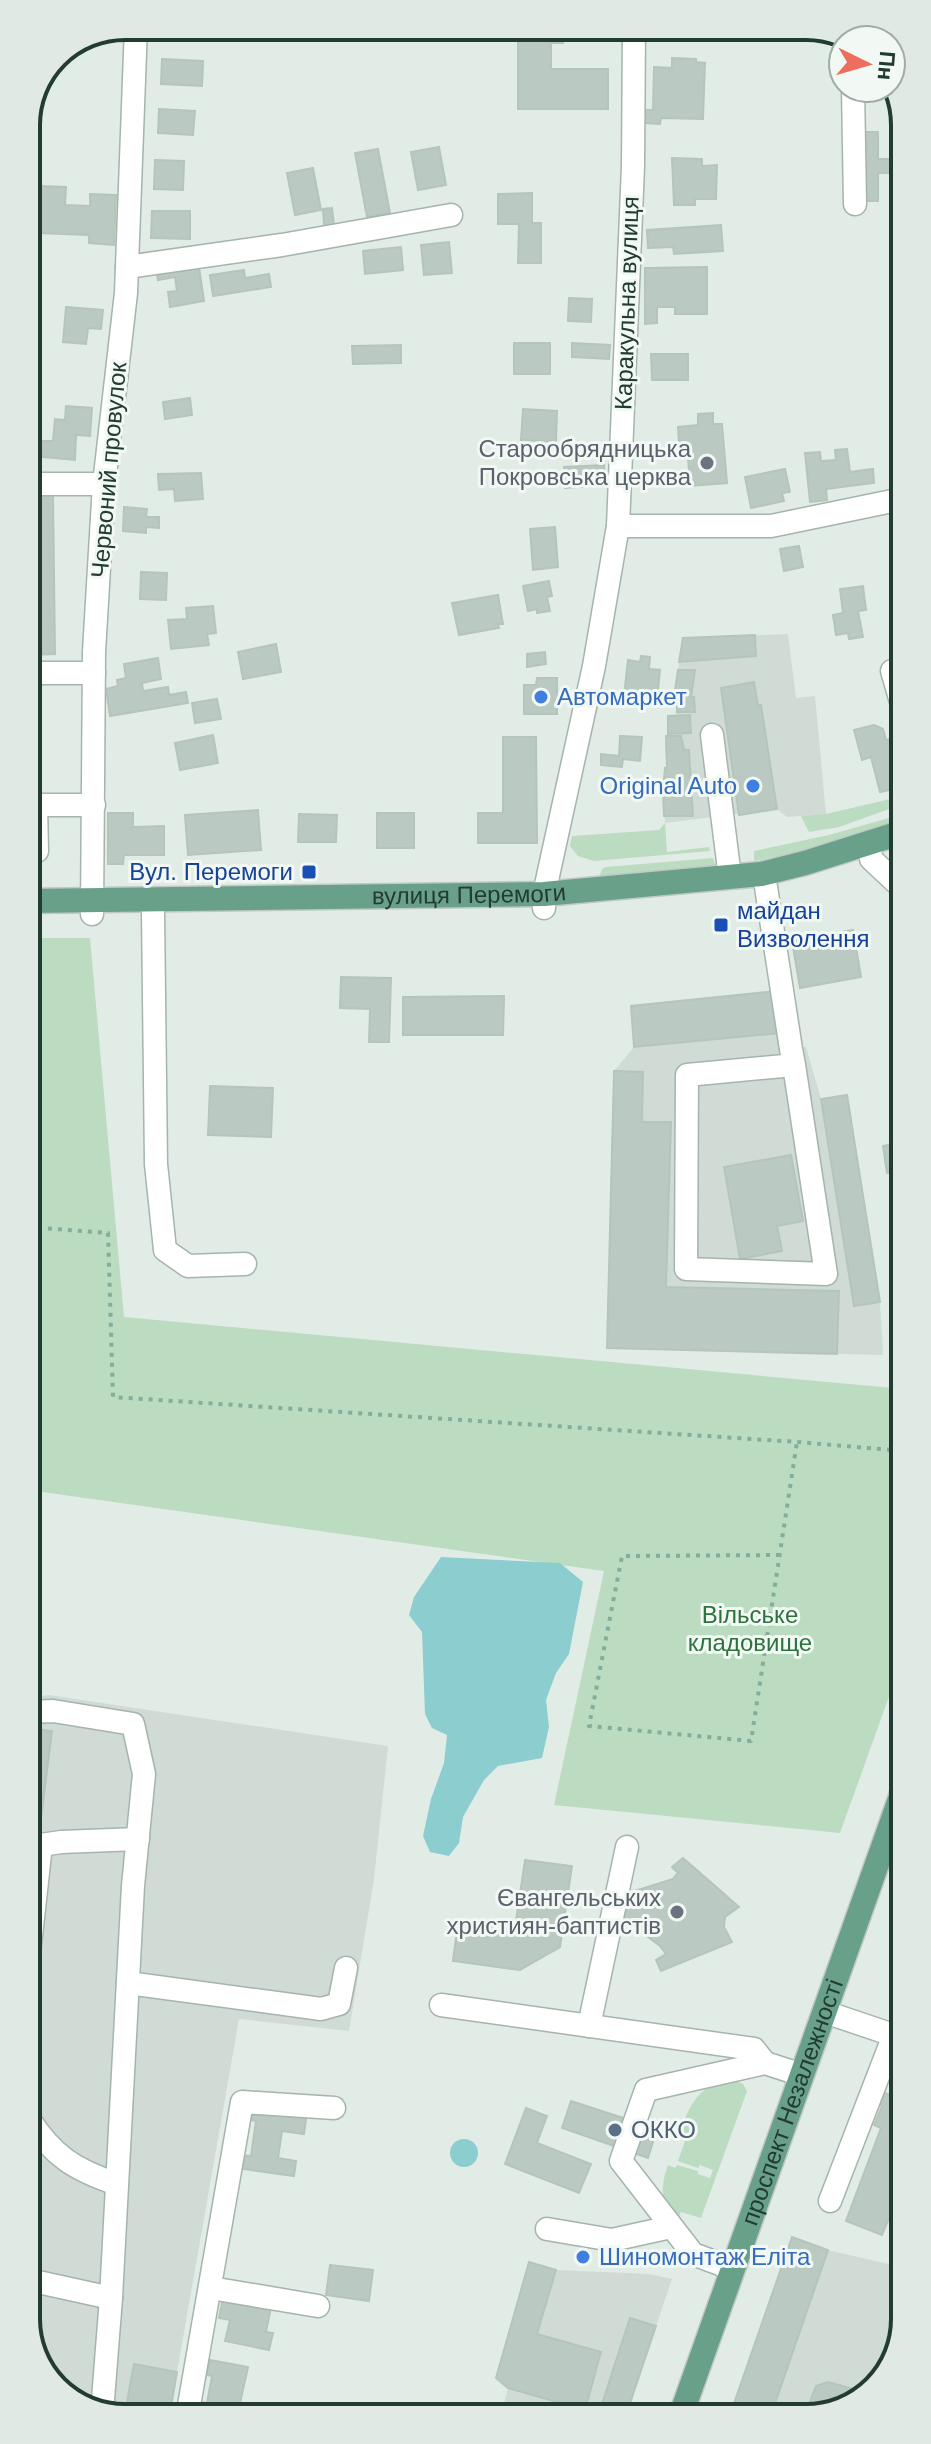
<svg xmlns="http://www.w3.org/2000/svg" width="931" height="2444" viewBox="0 0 931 2444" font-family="Arial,sans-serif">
<rect width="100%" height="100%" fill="#e2ece6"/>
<g fill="#d0dbd5">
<polygon points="788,634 796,698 815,696 826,814 787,817 777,809 665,823 663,792 665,768 667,768 665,744 668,734 668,716 676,715 677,697 674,697 683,638"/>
<polygon points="776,991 783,1050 806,1047 821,1099 847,1095 880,1302 883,1355 607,1348 614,1071 634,1047 631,1006"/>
<polygon points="49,1695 388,1746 374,1879 349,2031 239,2019 169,2418 118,2418 64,2397 30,2345 29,1698"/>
<polygon points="792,2237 828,2250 905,2268 905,2319 885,2379 832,2414 731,2415"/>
<polygon points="529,2262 556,2270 649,2274 672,2279 626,2415 501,2416 508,2388 496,2378"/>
</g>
<g fill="#bbdcc0">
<polygon points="903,796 903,804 839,827 809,832 801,816 826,814"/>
<polygon points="903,814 903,825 811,849 754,861 754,851 829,835"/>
<polygon points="665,823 667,852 709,847 710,851 594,861 578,856 570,846 572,836 659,830"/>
<polygon points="713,858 716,866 599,878 602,869 606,867"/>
<polygon points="27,938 90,938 124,1317 904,1389 904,1655 840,1833 554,1805 604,1571 28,1490"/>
<path d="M733,2080L743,2084L747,2091L701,2218L681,2212L679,2216C658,2206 661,2184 668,2165L675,2168L677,2165L698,2171V2174L710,2178L713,2170L700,2165L698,2168L678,2161L685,2141L678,2138C688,2108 698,2082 733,2080Z"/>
</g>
<g fill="#8ccecf">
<polygon points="441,1557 560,1563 583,1582 569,1654 556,1673 546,1700 549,1727 542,1758 498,1766 484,1780 463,1817 459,1843 449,1856 430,1852 423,1836 431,1799 444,1763 447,1735 432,1728 425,1714 422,1632 409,1615 414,1597"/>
<circle cx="464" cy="2153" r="14"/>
</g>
<g fill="#bac9c1" stroke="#b4c5bc" stroke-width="2">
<polygon points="518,26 562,26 563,43 551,43 551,69 608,69 608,109 518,109"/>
<polygon points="801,26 813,26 827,32 827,36 801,35"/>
<polygon points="672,58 696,59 696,62 705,63 703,119 661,118 660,124 644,123 644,110 653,110 654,67 672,68"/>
<polygon points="162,59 203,61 202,86 161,84"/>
<polygon points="159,109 195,111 193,135 158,133"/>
<polygon points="857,132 878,132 878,159 893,159 893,173 878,173 878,201 857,201"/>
<polygon points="439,147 446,185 418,190 411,152"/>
<polygon points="378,149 390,213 367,217 355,153"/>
<polygon points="672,158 702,159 702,166 717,165 716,199 695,199 695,205 674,205"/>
<polygon points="155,160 184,161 183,190 154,189"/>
<polygon points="313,168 321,210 295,215 287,173"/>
<polygon points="41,186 66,187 65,205 90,206 90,194 116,195 114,245 89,243 89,235 39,233"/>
<polygon points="532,193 532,223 541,223 541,263 518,263 519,224 498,224 498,194"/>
<polygon points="332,208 334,225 324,226 323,209"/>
<polygon points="152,211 190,211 190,239 151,238"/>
<polygon points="721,225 723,251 674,254 673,247 648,248 647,230"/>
<polygon points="449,242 452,273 424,275 421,245"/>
<polygon points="401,247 403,270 365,274 363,251"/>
<polygon points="198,261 204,301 170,307 168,292 177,291 175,277 158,280 156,268"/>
<polygon points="707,267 707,314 675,314 675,307 657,307 657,323 645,324 645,268"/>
<polygon points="244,270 245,278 269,274 271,287 213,296 210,275"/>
<polygon points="569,298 592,299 591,322 568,321"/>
<polygon points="66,307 103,310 101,329 88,328 86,344 63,342"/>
<rect x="514" y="343" width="36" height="31"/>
<polygon points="572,343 610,345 609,359 572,357"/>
<polygon points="401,345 401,363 353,364 352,346"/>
<polygon points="651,354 688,354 688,380 652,380"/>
<polygon points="190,398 192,415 165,419 163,402"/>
<polygon points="66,406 92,408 90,436 76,435 75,460 43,457 40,454 41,441 53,441 55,419 65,420"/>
<polygon points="523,409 557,411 556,442 521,440"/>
<polygon points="713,413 713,424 722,424 727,483 690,486 687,443 679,444 678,427 698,425 698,414"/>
<polygon points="847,449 850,472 873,469 874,483 826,489 827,500 810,502 805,453 820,452 821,461 836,460 835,450"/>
<polygon points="604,465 605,485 565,488 564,467"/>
<polygon points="785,469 790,492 782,493 784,501 751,508 745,477"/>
<polygon points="902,471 902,489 896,490 892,474"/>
<polygon points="201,473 203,499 175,501 174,489 159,490 158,474"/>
<polygon points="27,495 53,495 55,654 27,655"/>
<polygon points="124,507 147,509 146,517 159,517 159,528 146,527 146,533 123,531"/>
<polygon points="902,524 902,551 899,552 893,526"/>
<polygon points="555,527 558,567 533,570 530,529"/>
<polygon points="799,546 803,567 784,571 780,549"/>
<polygon points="141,572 167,573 166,600 140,599"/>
<polygon points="549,581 552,596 547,597 550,611 537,613 537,609 528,611 523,586"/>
<polygon points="863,586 866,610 858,611 863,637 849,639 848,633 836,635 833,615 843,613 840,589"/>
<polygon points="498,595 503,624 498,624 499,628 459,635 452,603"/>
<polygon points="213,606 216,633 207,634 209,645 171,649 168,620 187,619 186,608"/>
<polygon points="755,635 756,656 679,662 683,638"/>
<polygon points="276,644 281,672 243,679 238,652"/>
<polygon points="545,652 546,664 527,667 527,654"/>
<polygon points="641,656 650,657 649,669 660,670 657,700 624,696 628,660 640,662"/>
<polygon points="158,658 161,679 142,683 143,691 168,687 169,695 186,692 188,703 110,716 106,689 118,686 117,680 126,678 124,664"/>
<polygon points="678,670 695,670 691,697 694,697 695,712 677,712 677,697 674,697"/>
<polygon points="537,678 557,678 557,714 524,714 524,685 536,685"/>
<polygon points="754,682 758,706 761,705 777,809 739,815 721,688"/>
<polygon points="41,696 39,752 31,766 27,768 27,697"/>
<polygon points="217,699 221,719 195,723 192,703"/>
<polygon points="690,715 691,733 668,734 668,716"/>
<polygon points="874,725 883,729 886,740 897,737 903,760 903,787 880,792 871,757 862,760 854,730"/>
<polygon points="213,735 218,763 180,770 175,743"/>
<polygon points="620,736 642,737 640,761 623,759 622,767 601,765 601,754 619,756"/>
<polygon points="666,736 681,736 684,750 689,750 693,816 664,816 663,792 665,768 667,769"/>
<polygon points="503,737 536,737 537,843 478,843 478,813 503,813"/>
<polygon points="258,810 261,850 188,855 185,815"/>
<polygon points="108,813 133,813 133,827 164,826 164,855 124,855 123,864 108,864"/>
<rect x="377" y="813" width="37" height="35"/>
<polygon points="299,814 337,815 336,842 298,842"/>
<polygon points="853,930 861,977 800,988 792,941"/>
<polygon points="341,977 391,978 389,1042 369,1042 370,1009 340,1008"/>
<polygon points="777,991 781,1033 634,1047 631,1006"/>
<polygon points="504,996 503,1035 403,1035 403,997"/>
<polygon points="614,1071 643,1072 642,1122 671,1122 666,1287 839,1291 837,1354 607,1348"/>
<polygon points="210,1086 273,1088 271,1137 208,1135"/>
<polygon points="847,1095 880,1302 854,1306 821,1099"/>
<polygon points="903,1142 903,1170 887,1173 883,1146"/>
<polygon points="791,1155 803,1221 777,1226 782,1251 740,1259 724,1167"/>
<polygon points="29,1728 52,1731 40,1826 29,1824"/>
<polygon points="683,1858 739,1907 725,1917 724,1927 732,1942 661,1971 656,1960 666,1954 660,1946 620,1916 622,1895 673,1879 678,1873 672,1867"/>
<polygon points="525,1860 572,1866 560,1947 520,1970 453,1961 458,1922 508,1928 516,1921"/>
<polygon points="876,2090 905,2100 905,2180 882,2235 846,2221 881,2128 874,2125 882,2106 874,2097"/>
<polygon points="571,2101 657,2129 648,2158 562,2128"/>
<polygon points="250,2104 307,2112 304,2134 282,2131 278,2158 296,2161 294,2176 237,2168 239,2155 251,2156 256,2121 248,2119"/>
<polygon points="526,2108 547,2116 537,2143 591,2164 579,2193 505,2164"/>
<polygon points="792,2237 828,2250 771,2415 730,2415"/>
<polygon points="529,2262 556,2270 537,2334 601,2352 585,2410 508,2388 496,2378"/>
<polygon points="330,2265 373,2270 369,2301 326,2295"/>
<polygon points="223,2298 271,2307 266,2332 273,2333 269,2350 225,2341 230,2320 219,2318"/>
<polygon points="630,2318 656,2326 626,2415 598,2416"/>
<polygon points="210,2360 248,2367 237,2417 198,2417 201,2402 207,2403 212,2376 207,2375"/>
<polygon points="134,2364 177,2372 169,2418 124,2418"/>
<polygon points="828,2382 864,2392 863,2393 832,2414 805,2415 816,2386"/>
</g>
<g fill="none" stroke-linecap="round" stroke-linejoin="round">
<g stroke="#a5b4ac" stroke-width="25">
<g id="minor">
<polyline points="853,88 855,204"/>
<polyline points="127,267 282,245 451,215"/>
<polyline points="27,484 104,484"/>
<polyline points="618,526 771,526 902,499"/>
<polyline points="892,671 902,705"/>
<polyline points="27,673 94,673"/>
<polyline points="712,735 730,877"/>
<polyline points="27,805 94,805"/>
<polyline points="870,842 871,859 903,889"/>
<polyline points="27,851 37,851 36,805"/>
<polyline points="766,887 791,1049 794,1065 826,1274 686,1269 687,1075 794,1065"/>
<polyline points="544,908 544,894 594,666 618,526 633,166 634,26"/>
<polyline points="153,912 156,1164 165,1250 188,1266 245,1264"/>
<polyline points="92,914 94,652 104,484 126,293 136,26"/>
<polyline points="29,1712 53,1711 133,1724 144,1774 133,1886 111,2298 102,2412"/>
<polyline points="29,1954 41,1845 61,1842 138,1839"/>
<polyline points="128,1983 321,2009 339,2004 346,1968"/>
<polyline points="441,2005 754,2049 765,2063"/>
<polyline points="825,2012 905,2039"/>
<polyline points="589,2026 627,1847"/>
<path d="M29,2119C53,2156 75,2170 117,2184"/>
<polyline points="830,2201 894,2035"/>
<polyline points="547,2229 612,2240 671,2227"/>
<polyline points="733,2269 693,2254 621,2161 646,2090 765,2063 802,2075"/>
<polyline points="29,2280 111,2298"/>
<polyline points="211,2288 318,2306"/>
<polyline points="187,2417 242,2102 334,2108"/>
</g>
</g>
<g stroke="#c1c8c6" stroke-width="27">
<g id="major">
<path id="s1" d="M27,901L544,894L761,874L805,863L903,832"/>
<path id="s2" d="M681,2415L904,1788"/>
</g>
</g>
<g stroke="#83ae9b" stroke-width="4" stroke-dasharray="4 6" stroke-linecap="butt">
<polyline points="28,1227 108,1233 113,1397 797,1442 904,1451"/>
<polyline points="780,1555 622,1556 589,1726 751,1741 797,1442"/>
</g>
<use href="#minor" stroke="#fff" stroke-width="22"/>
<use href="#major" stroke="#68a08a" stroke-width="24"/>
</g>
<g fill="#6b7280" stroke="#f2f8f4" stroke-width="3">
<circle cx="707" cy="463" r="8"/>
<circle cx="677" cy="1912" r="8"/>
</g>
<g fill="#3f7fe0" stroke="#f2f8f4" stroke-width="3">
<circle cx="541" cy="697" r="8"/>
<circle cx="753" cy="786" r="8"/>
<circle cx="583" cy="2257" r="8"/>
</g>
<g fill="#1a4fb4" stroke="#f2f8f4" stroke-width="3">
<rect x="301" y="864" width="16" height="16" rx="4"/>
<rect x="713" y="917" width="16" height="16" rx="4"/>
</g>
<circle fill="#5c6f8a" stroke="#f2f8f4" stroke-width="3" cx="615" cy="2130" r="8"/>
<g text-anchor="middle" stroke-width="6" stroke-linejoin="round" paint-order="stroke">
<g font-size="24" fill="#223c32" stroke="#f2f8f4">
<text transform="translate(627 303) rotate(-88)" y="8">Каракульна вулиця</text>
<text transform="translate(109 470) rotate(-85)" y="8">Червоний провулок</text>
<text dy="8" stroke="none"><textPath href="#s1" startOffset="442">вулиця Перемоги</textPath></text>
<text dy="8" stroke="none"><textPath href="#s2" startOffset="332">проспект Незалежності</textPath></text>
</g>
<g font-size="24" fill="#5b616d" stroke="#f2f8f4" text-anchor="end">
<text x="691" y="457">Старообрядницька<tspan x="691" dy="28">Покровська церква</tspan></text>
<text x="661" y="1906">Євангельських<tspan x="661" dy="28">християн-баптистів</tspan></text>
</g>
<g font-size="24" fill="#366cbe" stroke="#f2f8f4" text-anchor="start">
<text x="557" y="705">Автомаркет</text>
<text x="737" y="794" text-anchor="end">Original Auto</text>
<text x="599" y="2265">Шиномонтаж Еліта</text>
</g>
<g font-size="24" fill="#164399" stroke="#f2f8f4" text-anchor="end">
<text x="293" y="880">Вул. Перемоги</text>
<text x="737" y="919" text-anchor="start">майдан<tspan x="737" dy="28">Визволення</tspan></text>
</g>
<g font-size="24" fill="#2e723f" stroke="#f2f8f4">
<text x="750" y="1623">Вільське<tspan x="750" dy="28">кладовище</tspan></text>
</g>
<g font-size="24" fill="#4e5e75" stroke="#f2f8f4" text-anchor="start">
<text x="631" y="2138">ОККО</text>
</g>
</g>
<path d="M0 0H931V2444H0ZM125 40H806A85 85 0 0 1 891 125V2319A85 85 0 0 1 806 2404H125A85 85 0 0 1 40 2319V125A85 85 0 0 1 125 40Z" fill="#e1e9e4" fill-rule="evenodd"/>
<path fill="none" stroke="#223c32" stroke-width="4" d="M125 40H806A85 85 0 0 1 891 125V2319A85 85 0 0 1 806 2404H125A85 85 0 0 1 40 2319V125A85 85 0 0 1 125 40Z"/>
<g transform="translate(867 64) rotate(95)"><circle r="38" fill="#f2f8f4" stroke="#9fada6" stroke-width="2"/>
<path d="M0-6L14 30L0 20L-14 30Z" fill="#ed6e5e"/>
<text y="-12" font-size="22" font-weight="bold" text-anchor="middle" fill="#223c32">Пн</text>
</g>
</svg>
